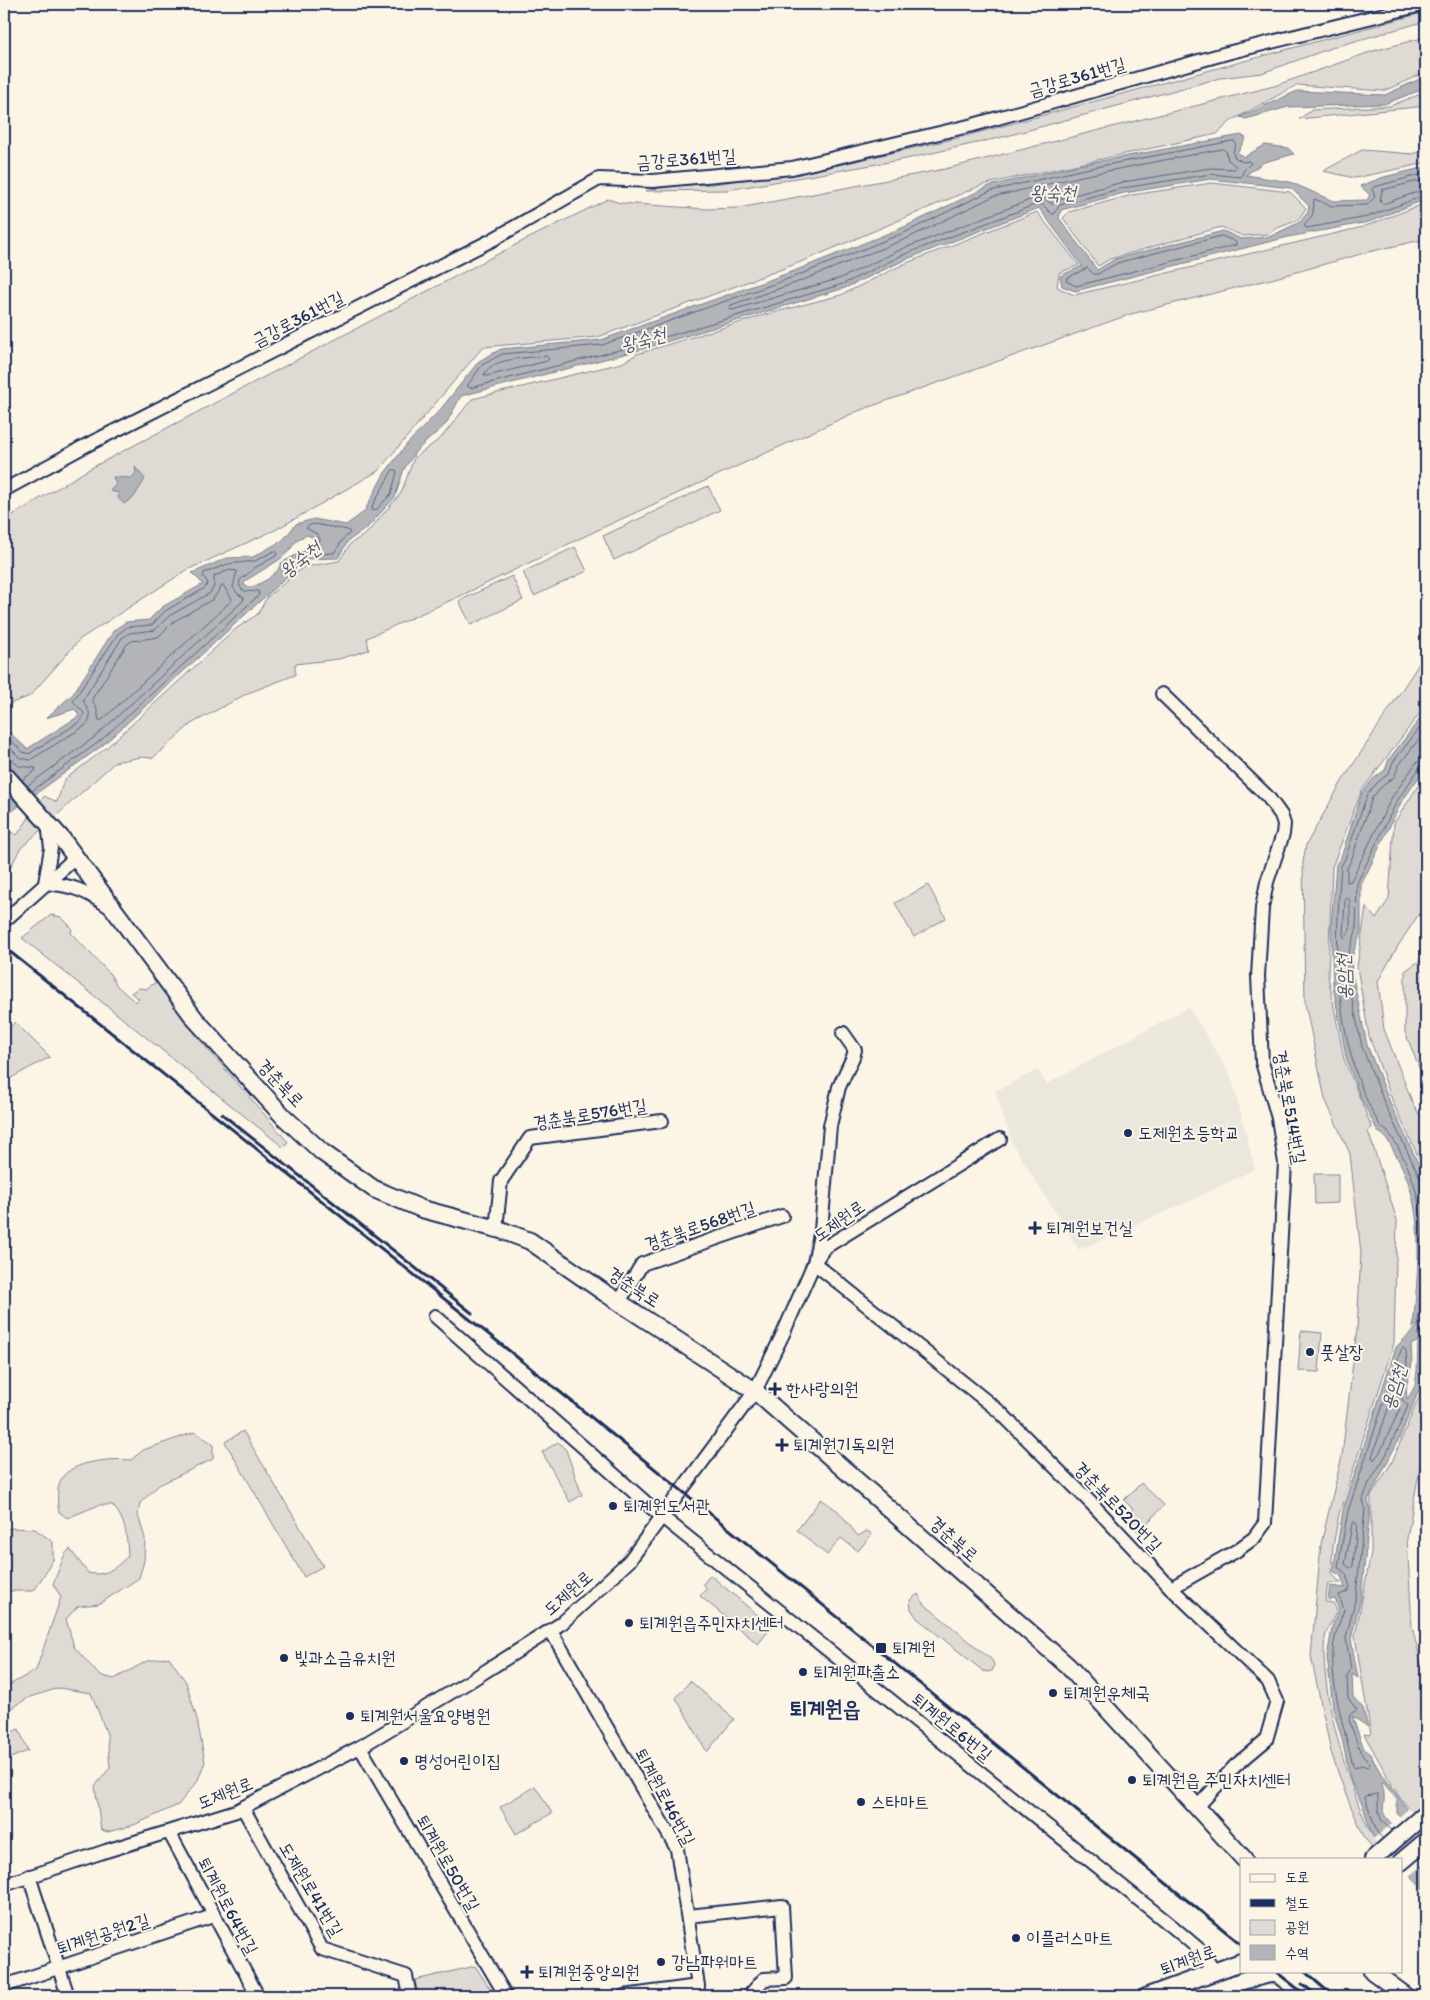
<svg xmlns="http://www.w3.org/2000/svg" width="1430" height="2000" viewBox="0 0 1430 2000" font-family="Itim,'Poor Story',sans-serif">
<rect width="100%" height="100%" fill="#fcf5e5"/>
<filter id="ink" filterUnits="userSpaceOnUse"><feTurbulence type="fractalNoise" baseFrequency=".02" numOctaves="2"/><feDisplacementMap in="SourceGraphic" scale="10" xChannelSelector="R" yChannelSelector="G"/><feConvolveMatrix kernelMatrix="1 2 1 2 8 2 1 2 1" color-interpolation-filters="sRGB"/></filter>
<g filter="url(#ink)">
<polygon fill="#ece7dc" points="1189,1007 1231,1076 1255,1169 1194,1199 1079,1250 1013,1145 995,1091 1038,1070 1047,1084"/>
<g fill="#dfdbd4" stroke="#7d8599">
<polygon points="1426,12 1426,21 1334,47 1262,73 1220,78 1007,136 906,159 728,190 645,191 675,185 712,184 816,170 962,137"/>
<polygon points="1426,37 1426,72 1384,91 1297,85 1231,121 1217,134 982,185 801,262 598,337 483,347 378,471 277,529 187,570 80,639 30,696 4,706 4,520 91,468 517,244 608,199 620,203 708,209 739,208 945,169 1274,86 1373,51"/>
<polygon points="1426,92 1426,106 1299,119 1312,110 1390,106"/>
<polygon points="1426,149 1426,163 1355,178 1323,171 1362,150 1413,154"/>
<polygon points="1212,183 1290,192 1306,208 1298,220 1275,229 1269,234 1243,236 1221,227 1110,259 1098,266 1063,218 1069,212 1132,195"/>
<polygon points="1426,203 1426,239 1368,252 1275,278 1131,314 858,411 604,527 458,597 367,638 369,650 339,659 295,664 295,675 248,693 191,724 153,758 141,757 115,762 20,849 4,880 4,829 17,835 44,796 57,802 64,780 106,748 237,628 258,614 267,597 304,567 339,561 351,543 366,534 401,493 414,458 441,438 472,399 622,363 637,354 764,315 841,295 904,264 1037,212 1079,265 1059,273 1057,287 1074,295 1363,227"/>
<polygon points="708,486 720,510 614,560 603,536"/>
<polygon points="575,547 587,571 534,596 523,572"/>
<polygon points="512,576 523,600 471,625 459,601"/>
<path d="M1426,653V705L1362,790L1332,867L1328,976L1344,1059L1372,1128L1368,1131L1397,1220L1394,1343L1339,1514L1333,1546L1331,1573L1341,1583H1328L1325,1602L1333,1603L1337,1610C1334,1618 1327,1628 1325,1638C1318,1685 1349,1790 1371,1833C1376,1842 1386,1851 1394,1859H1384L1365,1839L1346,1795L1331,1752L1311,1656L1321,1544L1342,1456L1357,1329L1361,1253L1350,1154L1325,1099L1305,1003L1303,862L1306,845L1341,783Z"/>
<polygon points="1426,774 1426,903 1398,946 1378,981 1384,1029 1413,1104 1426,1126 1426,1173 1394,1105 1369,1036 1357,967 1366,907 1376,919 1389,899 1394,823"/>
<polygon points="928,885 946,918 914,937 895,903"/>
<polygon points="51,915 61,917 72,928 71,933 110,974 117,986 135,1002 139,999 131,993 138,988 146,989 156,982 200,1040 288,1142 283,1147 22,938"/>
<polygon points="1426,956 1426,1085 1405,1032 1405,971"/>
<polygon points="15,1022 50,1057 7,1080 4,1073 4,1034"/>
<polygon points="1314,1174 1338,1174 1338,1203 1315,1204"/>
<polygon points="1301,1331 1322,1333 1319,1372 1298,1371"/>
<polygon points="1426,1380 1426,1434 1407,1538 1412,1627 1426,1683 1426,1830 1398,1795 1364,1734 1371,1735 1355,1636 1371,1553 1371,1496 1392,1462"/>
<polygon points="243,1431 323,1566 304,1577 225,1442"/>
<path d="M195,1432L213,1444V1459L159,1485L140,1503L138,1515L145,1538L144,1561L139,1578L99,1604L78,1606L66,1619L74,1647L99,1675L114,1679L147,1661L169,1657L186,1682L197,1719L205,1762L197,1782L178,1805L134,1825L108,1832L101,1830L95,1786L110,1768L107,1734L91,1693L59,1688L30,1697L4,1712V1688L36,1670L61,1597L53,1584L65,1554L70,1549L88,1573C106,1577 115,1568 128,1556C127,1537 126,1519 112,1505H99L67,1518L59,1512C57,1502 56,1487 62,1478C72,1461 113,1458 131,1460L143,1450Z"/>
<polygon points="558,1442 566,1450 582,1495 570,1502 542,1452"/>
<polygon points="1141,1483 1164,1505 1139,1532 1125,1518 1133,1509 1124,1500"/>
<polygon points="821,1499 838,1511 858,1536 867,1531 872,1534 858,1551 841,1538 827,1555 797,1530"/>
<polygon points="9,1528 35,1529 53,1542 53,1560 34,1591 4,1591 4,1534"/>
<polygon points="710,1575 772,1627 758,1644 700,1596 707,1588 703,1584"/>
<polygon points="918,1594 924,1604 992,1660 994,1665 993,1670 989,1672 983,1671 917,1618 911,1609 910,1600"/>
<polygon points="690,1681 734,1719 707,1752 676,1698"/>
<polygon points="19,1729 28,1751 8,1759 4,1749 4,1735"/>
<polygon points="535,1786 552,1813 516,1834 500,1807"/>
<polygon points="475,1966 495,1996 418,1996 415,1980"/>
</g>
<g fill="#b2b4b8" stroke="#767f94" fill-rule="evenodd">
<polygon points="1426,76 1426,88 1384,104 1288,107 1246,119 1240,117 1297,91 1385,95"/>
<path d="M1241,135L1246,138L1237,153L1244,157L1265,145L1288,148L1294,154L1264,162L1246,175L1290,182L1333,201L1367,200L1370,195L1360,186L1384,177L1426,167V199L1369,222L1288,237L1075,291L1062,286L1060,276L1082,266L1039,208L907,259L845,288L636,351L461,396L446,424L416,451L404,469L395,497L367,528L348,541L338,558L306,559L103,745L4,817V727L27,749L79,716L75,709L46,718L73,694L114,630L126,622L149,620L162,607L203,584L192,573L227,558L253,557L283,540L296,524L314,519L346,525L364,512L384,474L407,444L440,410L479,361L501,349L601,340L794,271L904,227L989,186L1079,165ZM1211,179L1291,188L1309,206L1308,212L1300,222L1269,237L1241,239L1223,231L1115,259L1097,270L1059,218L1061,210L1124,193ZM307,535L314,538L316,542L315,545L281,563L278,570L268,579L255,586L248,587L244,585L245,581L279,560L288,552L298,539Z"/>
<polygon points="135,467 145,479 134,497 124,504 118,498 119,493 110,491 116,484 113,477 131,478 136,473"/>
<path d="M1426,711V767L1401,803L1361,885V932L1351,959L1352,973L1367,1045L1391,1105L1425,1178L1426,1332L1421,1356L1425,1375L1400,1437L1368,1500L1370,1509L1361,1597L1351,1639L1358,1678L1352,1674L1353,1697L1363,1708L1368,1727L1352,1716L1364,1749L1370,1754L1382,1775L1426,1835V1892L1372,1835L1363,1806L1351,1782L1342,1739L1333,1708L1327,1657L1333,1623L1339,1610L1335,1599L1328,1600L1330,1586L1345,1588L1341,1576L1333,1571L1343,1510L1396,1347L1418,1326L1417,1325L1413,1328C1418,1269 1427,1205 1394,1152C1390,1144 1386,1135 1378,1132L1360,1096L1346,1057L1333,986L1331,927L1336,864L1341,857L1362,793L1373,779L1385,770L1389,759ZM1418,1341L1417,1371L1415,1386L1407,1400L1406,1387L1412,1364L1411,1345ZM1382,1781L1397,1800V1813L1401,1820L1393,1825C1378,1810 1385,1811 1384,1794C1384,1789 1382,1786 1382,1781Z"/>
</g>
<polygon fill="#fcf5e5" points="1409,1808 1426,1830 1426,1862 1408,1877 1401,1869 1401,1859 1391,1859 1373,1839 1394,1822 1397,1822 1397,1819"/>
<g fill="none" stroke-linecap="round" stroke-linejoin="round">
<g stroke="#576482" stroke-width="1">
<polygon points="1234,141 1236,144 1233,152 1234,157 1243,162 1249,161 1251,163 1244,170 1241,177 1211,174 1123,188 1060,205 1053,215 1043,205 1037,204 905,254 843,284 635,346 470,388 467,386 482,365 502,354 602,345 796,276 906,232 990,191 1080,170"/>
<polygon points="1223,149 1226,151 1228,160 1236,166 1235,169 1210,168 1123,182 1059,199 1052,204 1043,198 1035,198 902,249 841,278 732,310 729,309 731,305 798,282 908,238 992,197 1082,176"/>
<polyline points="1426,173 1374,187 1372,189 1375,197 1367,205 1332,206 1314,199 1313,214 1304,226 1307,228 1367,217 1426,195"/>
<polyline points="1426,179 1382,190 1380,202 1383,204 1426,189"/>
<polygon points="1222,236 1236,242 1236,245 1076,286 1066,281 1067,278 1087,268 1094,274 1098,274 1117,263"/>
<path d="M546,356L549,359L547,361L487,376L484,375C491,357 530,358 546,356Z"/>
<polygon points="393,470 396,470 397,472 391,494 376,510 373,511 372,507"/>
<polygon points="314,524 348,530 350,533 344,538 334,553 317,554 315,551 319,546 320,539 317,534 306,528 308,526"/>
<polygon points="223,585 232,599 231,601 102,720 99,720 97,710 92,699 127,644 132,641 158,637 173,622 213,599"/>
<path d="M1426,720L1393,762L1389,773L1377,783L1367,795L1345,859L1341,866C1336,932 1334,990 1351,1055C1357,1079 1367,1104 1380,1125C1382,1129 1385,1129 1388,1132C1393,1138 1398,1147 1402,1155C1430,1207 1423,1265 1418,1322L1421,1329L1418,1335L1421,1338H1426"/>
<polyline points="1426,730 1399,765 1394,777 1381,787 1372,798 1351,861 1347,868 1347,882 1351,881 1392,797 1416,763 1426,759"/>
<path d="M4,734L23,752L29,754L81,721L84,713L73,701L118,634L127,627L152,625L165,611L205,588L208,583L203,576L204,573L228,564L255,561L274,551L277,552L276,556L256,567L240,580C237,593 249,592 258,591L259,595L100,741L32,791"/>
<path d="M4,742L20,758L30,760L85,726C95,716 87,710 83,700L122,638L130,633L155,630L169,616L210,593L214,586V576L230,570L237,571L233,587L237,593L244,598L243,601L96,736L27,786"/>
<polyline points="4,753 19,766 36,768 35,771 22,780"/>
<polyline points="1426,765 1420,767 1397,801 1357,883 1356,931 1346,960 1347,974 1362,1047 1386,1107 1420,1178 1426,1181"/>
<polygon points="1348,898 1350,901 1350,930 1345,938 1343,936 1345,900"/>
<path d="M1403,1348L1406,1350L1407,1366L1401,1387L1402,1399L1408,1406L1386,1455L1369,1483L1363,1499L1365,1509L1356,1596L1346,1638L1351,1669L1347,1676L1348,1698L1357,1710L1350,1714L1349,1720L1360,1751L1370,1764L1368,1767L1361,1765L1355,1768L1353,1766C1345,1729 1328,1681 1334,1643C1336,1631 1340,1621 1344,1610L1339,1595L1347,1592L1350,1587L1346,1574L1338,1567L1348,1511L1401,1350Z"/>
<polygon points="1393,1398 1400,1409 1380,1452 1374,1460 1372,1457 1391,1400"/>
<polygon points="1355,1522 1357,1525 1353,1566 1350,1568 1345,1564 1352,1524"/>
<path d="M1382,1838L1377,1832L1365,1798L1366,1796L1378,1794C1378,1809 1377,1822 1393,1830"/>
</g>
<g stroke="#1b2f5e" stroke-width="16">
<g id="minor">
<polyline points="4,490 83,447 492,240 599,179 653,181 792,168 973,125 1227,53 1425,4"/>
<polyline points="1162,694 1268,797 1281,815 1284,824 1283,834 1267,882 1262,908 1258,976 1262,1062 1278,1118 1285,1163 1265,1523 1254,1538 1236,1551 1171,1588"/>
<path d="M48,823L51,848L45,883C72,885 86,891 108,906"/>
<polyline points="4,921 75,858"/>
<polyline points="843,1033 855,1050 853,1057 839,1087 830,1126 821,1230 814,1263 1000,1412 1096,1508 1171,1588 1268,1681 1277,1701 1266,1740 1235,1766 1197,1807"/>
<polyline points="496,1229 501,1181 530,1138 662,1121"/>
<polyline points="619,1302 642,1264 782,1216"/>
<polyline points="435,1316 661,1516 1173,1927 1200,1950 1215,1972"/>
<polyline points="551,1631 677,1849 698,1986 692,1996"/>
<polyline points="360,1747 506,1996"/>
<polyline points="243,1808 322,1949 406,1976 410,1996"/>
<polyline points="169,1832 258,1996"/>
<polyline points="29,1876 68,1996"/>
<polyline points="4,1885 106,1851 236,1811 360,1747 470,1681 562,1623 629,1561 755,1391 783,1334 814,1263 824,1248 1000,1139"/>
<polyline points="688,1916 782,1906 786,1978 764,1979 749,1996"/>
<polyline points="4,1986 213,1916"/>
<polyline points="624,1996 698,1986"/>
<polyline points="1248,1996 1272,1990 1280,1996"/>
</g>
</g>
<g stroke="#1b2f5e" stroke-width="20">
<g id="tertiary">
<polyline points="4,774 62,839 195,1019 284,1117 322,1152 374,1189 422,1209 501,1230 530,1241 605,1293 755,1391 1068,1666 1244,1859"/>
<polyline points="1373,1859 1426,1813"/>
<polyline points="1401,1862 1426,1841"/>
<polyline points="1372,1971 1406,1996"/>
<polyline points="1148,1996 1241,1962"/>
</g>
</g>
<use href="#minor" stroke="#fcf5e5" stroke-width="12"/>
<use href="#tertiary" stroke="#fcf5e5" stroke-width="16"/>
<g stroke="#1b2f5e" stroke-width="3">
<polyline points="4,947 507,1349 1241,1944"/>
<polyline points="222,1114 472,1313"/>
<polyline points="1275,1971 1307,1996"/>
<polyline points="1304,1971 1333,1996"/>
<polyline points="1302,1984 1318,1996"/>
</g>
</g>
</g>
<g fill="#1b2f5e" stroke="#fcf5e5" stroke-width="2">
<circle cx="1128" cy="1133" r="5"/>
<path d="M1032.5 1220.5h5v5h5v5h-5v5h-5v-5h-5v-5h5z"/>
<circle cx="1310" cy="1352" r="5"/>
<path d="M772.5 1381.5h5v5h5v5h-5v5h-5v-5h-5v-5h5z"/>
<path d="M779.5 1437.5h5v5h5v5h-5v5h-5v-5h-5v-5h5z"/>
<circle cx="613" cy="1506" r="5"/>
<circle cx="629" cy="1623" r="5"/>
<rect x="875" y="1642" width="12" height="12" rx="2.5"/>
<circle cx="284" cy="1658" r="5"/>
<circle cx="803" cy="1672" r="5"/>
<circle cx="1053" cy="1693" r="5"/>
<circle cx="350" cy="1716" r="5"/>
<circle cx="404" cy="1761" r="5"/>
<circle cx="1132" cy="1780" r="5"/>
<circle cx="861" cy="1802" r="5"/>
<circle cx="1016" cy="1938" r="5"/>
<circle cx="661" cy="1962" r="5"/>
<path d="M524.5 1964.5h5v5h5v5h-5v5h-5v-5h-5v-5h5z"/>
</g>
<g text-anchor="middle" stroke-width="4" stroke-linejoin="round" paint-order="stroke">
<g font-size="18" fill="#1b2f5e" stroke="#fcf5e5">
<text transform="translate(1077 77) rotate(-16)" y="6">금강로361번길</text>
<text transform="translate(686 159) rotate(-4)" y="6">금강로361번길</text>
<text transform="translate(298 319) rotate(-27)" y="6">금강로361번길</text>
<text transform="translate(281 1083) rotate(47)" y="6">경춘북로</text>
<text transform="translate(1290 1107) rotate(80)" y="6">경춘북로514번길</text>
<text transform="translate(590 1114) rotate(-9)" y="6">경춘북로576번길</text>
<text transform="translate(839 1221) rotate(-35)" y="6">도제원로</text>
<text transform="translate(700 1226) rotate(-19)" y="6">경춘북로568번길</text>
<text transform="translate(634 1287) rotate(33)" y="6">경춘북로</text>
<text transform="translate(1118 1507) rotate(46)" y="6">경춘북로520번길</text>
<text transform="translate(954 1539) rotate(42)" y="6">경춘북로</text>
<text transform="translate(568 1593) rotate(-41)" y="6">도제원로</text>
<text transform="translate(952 1727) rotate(39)" y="6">퇴계원로6번길</text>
<text transform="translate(225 1793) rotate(-22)" y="6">도제원로</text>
<text transform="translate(665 1797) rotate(62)" y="6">퇴계원로46번길</text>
<text transform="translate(448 1863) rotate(60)" y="6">퇴계원로50번길</text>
<text transform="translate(311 1889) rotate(59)" y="6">도제원로41번길</text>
<text transform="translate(228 1906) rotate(62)" y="6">퇴계원로64번길</text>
<text transform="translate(103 1934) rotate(-18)" y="6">퇴계원공원2길</text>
<text transform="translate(1188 1960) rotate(-20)" y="6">퇴계원로</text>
</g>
<g font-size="18" fill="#1b2f5e" stroke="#fcf5e5" text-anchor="start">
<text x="1138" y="1139">도제원초등학교</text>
<text x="1046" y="1234">퇴계원보건실</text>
<text x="1320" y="1358">풋살장</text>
<text x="786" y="1395">한사랑의원</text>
<text x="793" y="1451">퇴계원기독의원</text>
<text x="623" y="1512">퇴계원도서관</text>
<text x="639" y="1629">퇴계원읍주민자치센터</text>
<text x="892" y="1654">퇴계원</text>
<text x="294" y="1664">빛과소금유치원</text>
<text x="813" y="1678">퇴계원파출소</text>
<text x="1063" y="1699">퇴계원우체국</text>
<text x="360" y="1722">퇴계원서울요양병원</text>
<text x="414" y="1767">명성어린이집</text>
<text x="1142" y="1786">퇴계원읍 주민자치센터</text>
<text x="871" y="1808">스타마트</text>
<text x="1026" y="1944">이플러스마트</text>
<text x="671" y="1968">강남파워마트</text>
<text x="538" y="1978">퇴계원중앙의원</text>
</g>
<g font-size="19" font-style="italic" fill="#485779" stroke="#fcf5e5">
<text x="1053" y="199">왕숙천</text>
<text transform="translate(643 339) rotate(-15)" y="7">왕숙천</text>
<text transform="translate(300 559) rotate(-38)" y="7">왕숙천</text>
<text transform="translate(1343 977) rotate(-91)" y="7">용암천</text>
<text transform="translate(1393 1387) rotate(-73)" y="7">용암천</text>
</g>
<g font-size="22" font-weight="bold" fill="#1b2f5e" stroke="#fcf5e5">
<text x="825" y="1716">퇴계원읍</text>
</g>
</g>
<rect width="1430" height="2000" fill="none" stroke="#fcf5e5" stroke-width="20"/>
<rect x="10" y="10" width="1410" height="1980" fill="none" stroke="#1b2f5e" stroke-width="2" filter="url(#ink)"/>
<rect x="1240" y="1858" width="162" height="115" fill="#fcf5e5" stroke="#a2a6af"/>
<rect x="1250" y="1874" width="25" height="8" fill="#fcf5e5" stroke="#a2a6af"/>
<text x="1285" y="1882" font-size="15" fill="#1b2f5e">도로</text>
<rect x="1250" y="1899" width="25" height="8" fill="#1b2f5e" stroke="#a2a6af"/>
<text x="1285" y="1908" font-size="15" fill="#1b2f5e">철도</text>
<rect x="1250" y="1920" width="25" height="15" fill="#dfdbd4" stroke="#a2a6af"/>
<text x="1285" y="1932" font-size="15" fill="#1b2f5e">공원</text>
<rect x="1250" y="1945" width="25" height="15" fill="#b2b4b8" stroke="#a2a6af"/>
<text x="1285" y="1958" font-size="15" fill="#1b2f5e">수역</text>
</svg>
